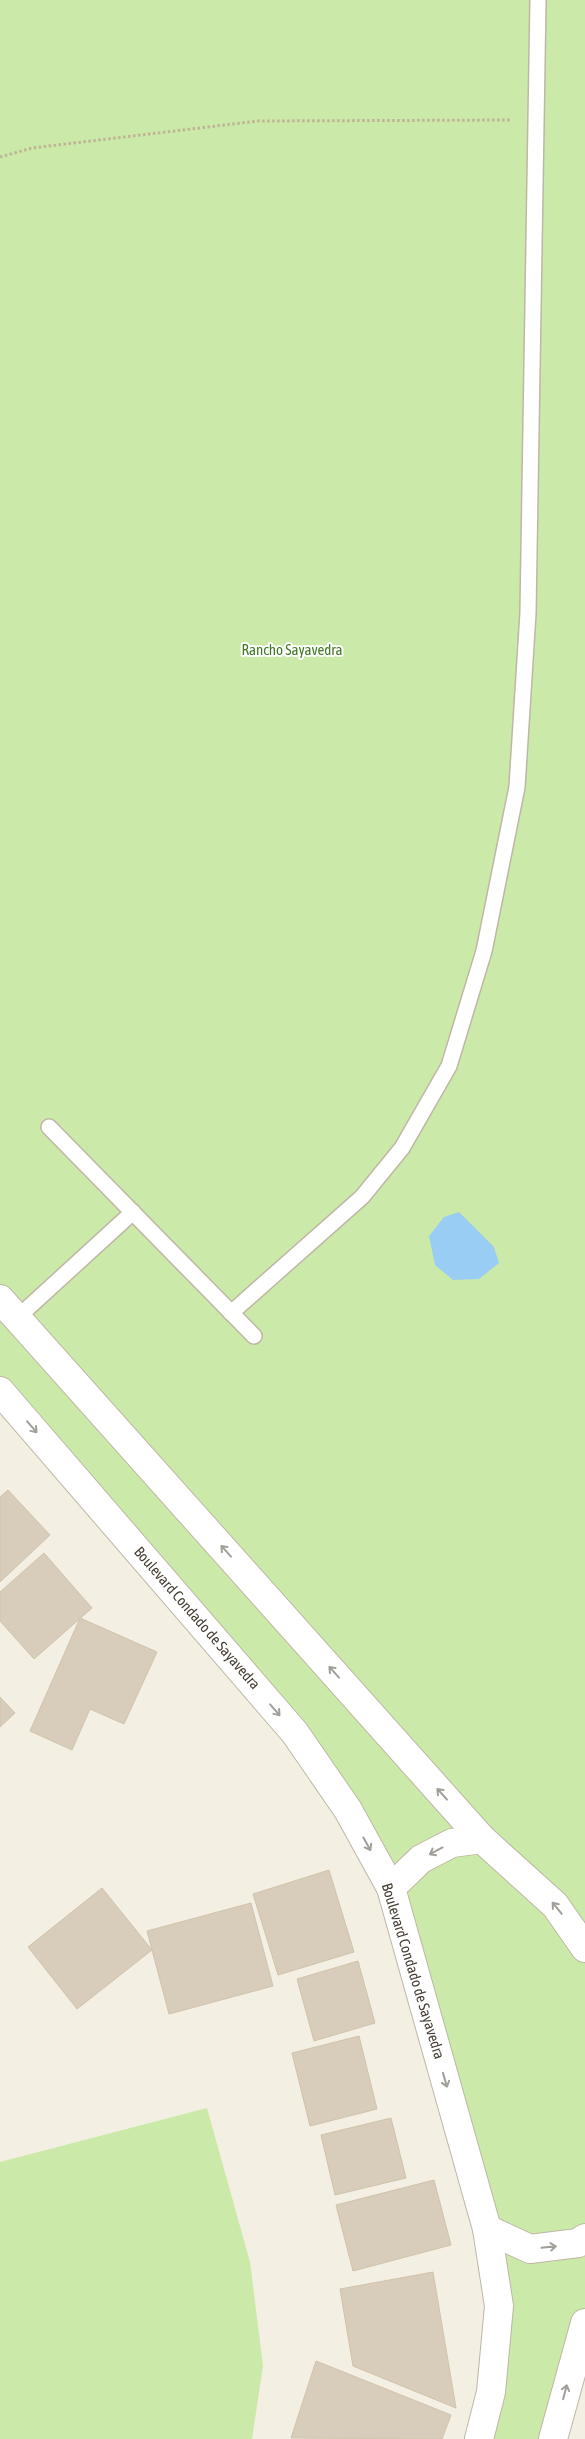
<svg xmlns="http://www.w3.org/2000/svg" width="585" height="2439" viewBox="0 0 585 2439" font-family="'Asap Condensed',sans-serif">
<rect width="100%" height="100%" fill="#f3efe3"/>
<g fill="#cbeaa9">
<polygon points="0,0 585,0 585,2323 553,2439 479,2439 499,2306 391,1888 348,1810 0,1391"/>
<polygon points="207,2108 250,2262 263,2366 252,2439 0,2439 0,2162"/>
</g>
<polygon fill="#9acdf4" points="459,1212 494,1247 499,1263 479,1279 453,1280 435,1265 429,1236 444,1217"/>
<g fill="#d8cdbb" stroke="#d0c3ab">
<polygon points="8,1490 50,1535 0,1582 0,1497"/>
<polygon points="44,1553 92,1608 34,1659 0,1621 0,1592"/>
<polygon points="80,1618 157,1652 124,1724 90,1709 72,1750 30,1731"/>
<polygon points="0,1697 15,1713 0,1727"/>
<polygon points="329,1870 354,1952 278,1975 253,1894"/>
<polygon points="102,1888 152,1950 77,2009 28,1947"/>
<polygon points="251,1903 273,1986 169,2014 147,1931"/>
<polygon points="358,1961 375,2023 314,2041 297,1979"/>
<polygon points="359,2036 377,2109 310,2126 292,2053"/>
<polygon points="391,2118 406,2178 335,2195 321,2135"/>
<polygon points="434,2180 451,2245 353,2271 336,2205"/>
<polygon points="433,2272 456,2408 353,2366 340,2289"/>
<polygon points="316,2361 451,2415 442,2439 291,2438"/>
</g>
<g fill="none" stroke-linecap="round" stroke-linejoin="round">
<g stroke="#bfb7a5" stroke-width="18">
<g id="service">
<polyline points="49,1127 254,1336"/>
<polyline points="231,1313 362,1197 402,1148 449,1066 484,951 517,787 528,613 538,0"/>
<polyline points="17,1318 133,1212"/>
</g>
</g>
<g stroke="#bfb7a5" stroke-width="30">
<g id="tertiary">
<polyline points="0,1299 482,1839 555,1905 585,1948"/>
<polyline points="0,1391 295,1733 348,1810 391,1888 487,2229 499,2306 491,2392 479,2439"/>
<polyline points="391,1888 421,1859 452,1843 482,1839"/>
<polyline points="487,2229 530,2249 578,2243 585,2238"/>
<polyline points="553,2439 585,2323"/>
</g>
</g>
<polyline stroke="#c1b396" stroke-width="3" stroke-dasharray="2.5 2.5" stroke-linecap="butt" points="0,157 32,148 258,121 512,120"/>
<use href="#service" stroke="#fff" stroke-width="15"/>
<use href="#tertiary" stroke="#fff" stroke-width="28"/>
</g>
<defs><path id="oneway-shaft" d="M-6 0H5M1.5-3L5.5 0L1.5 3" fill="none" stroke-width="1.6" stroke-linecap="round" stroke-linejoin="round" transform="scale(1.25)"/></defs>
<g stroke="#a29e99">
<use href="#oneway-shaft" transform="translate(32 1427) rotate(49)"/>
<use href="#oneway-shaft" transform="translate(226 1551) rotate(-132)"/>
<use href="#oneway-shaft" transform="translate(334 1672) rotate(-132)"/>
<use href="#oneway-shaft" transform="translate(275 1710) rotate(49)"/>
<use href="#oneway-shaft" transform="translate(442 1794) rotate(-132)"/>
<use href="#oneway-shaft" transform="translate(367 1844) rotate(61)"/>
<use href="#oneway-shaft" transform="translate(436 1851) rotate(152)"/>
<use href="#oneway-shaft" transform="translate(557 1908) rotate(-129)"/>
<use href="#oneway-shaft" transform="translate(445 2080) rotate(74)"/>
<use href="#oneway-shaft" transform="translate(549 2247) rotate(-6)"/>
<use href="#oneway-shaft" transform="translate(565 2392) rotate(-75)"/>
</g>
<g text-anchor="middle" stroke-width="4" stroke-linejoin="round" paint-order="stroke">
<g font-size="15" fill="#417a23" stroke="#fff">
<text x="292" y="655">Rancho Sayavedra</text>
</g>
<g font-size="15" fill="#453e33" stroke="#fff">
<text transform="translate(197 1618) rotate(49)" y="5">Boulevard Condado de Sayavedra</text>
<text transform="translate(413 1971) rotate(73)" y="5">Boulevard Condado de Sayavedra</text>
</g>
</g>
</svg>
